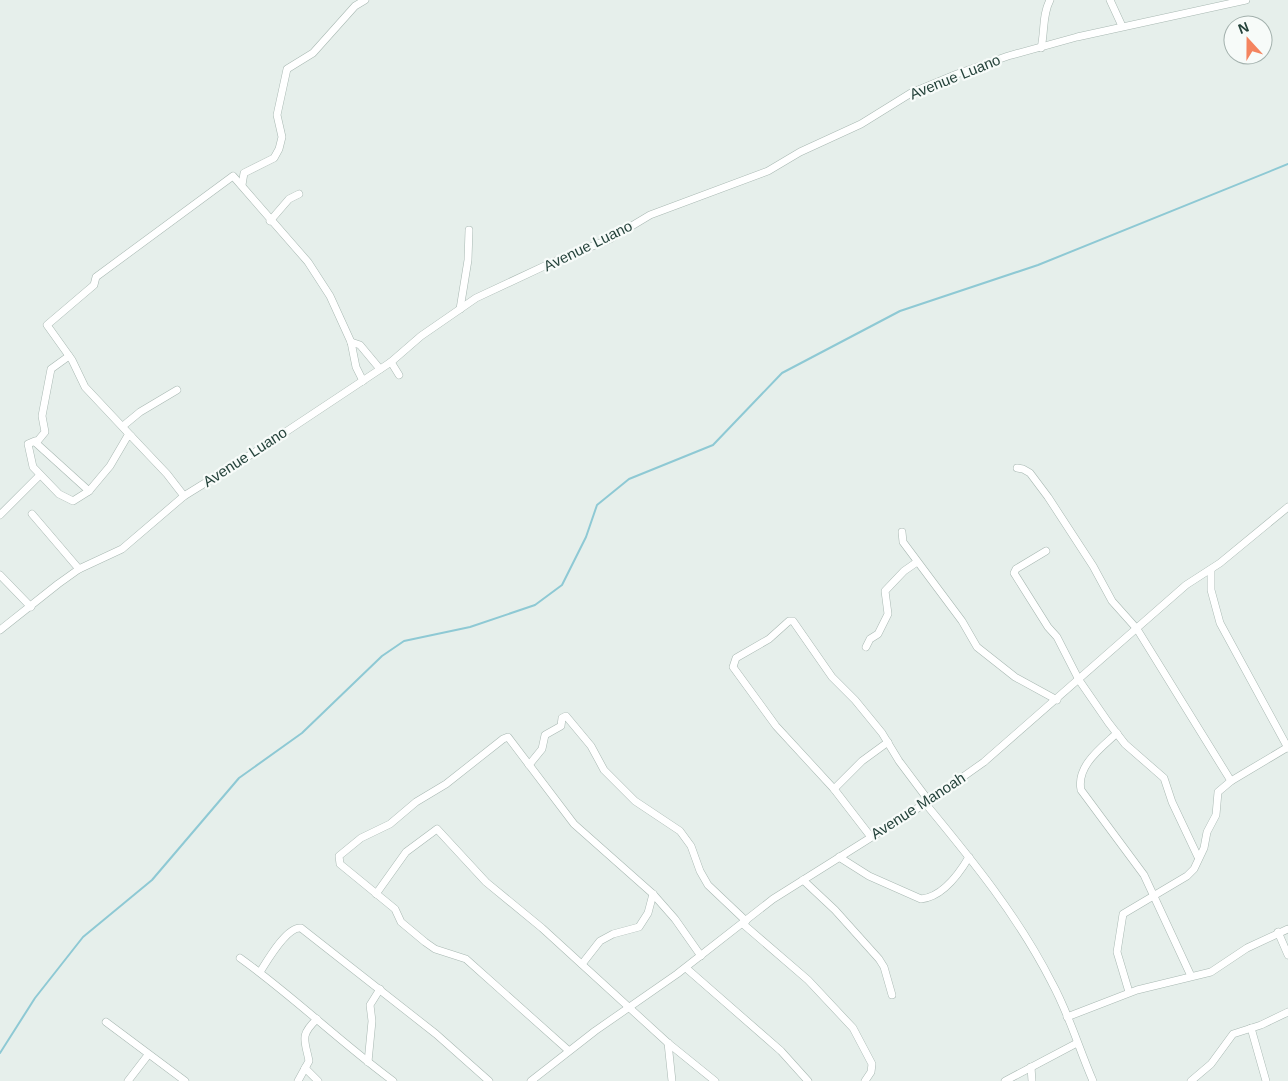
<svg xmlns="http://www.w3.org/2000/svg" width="1288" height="1081" viewBox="0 0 1288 1081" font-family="Helvetica,sans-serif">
<rect width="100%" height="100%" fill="#e6efeb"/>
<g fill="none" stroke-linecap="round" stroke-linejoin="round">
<polyline stroke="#8ec9d4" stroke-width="2" points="0,1053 35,998 83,937 152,880 239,778 302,733 382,656 404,641 470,627 535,605 562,585 586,537 597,505 629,479 713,445 782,373 900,311 1038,265 1288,164"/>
<g stroke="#a8b8b2" stroke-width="8">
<g id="street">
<polyline points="1110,0 1122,26"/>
<path d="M1041,48C1045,31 1042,15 1050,0"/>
<polyline points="242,185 244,173 274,158 279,149 282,137 277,115 287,69 313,53 355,6 365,0"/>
<polyline points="270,221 289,199 299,194"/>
<polyline points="460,309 468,260 469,230"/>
<polyline points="351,342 360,345 380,369"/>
<polyline points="69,356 51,369 42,416 45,432 36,443 89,491 110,466 127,437 131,436 167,474 184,496"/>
<polyline points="391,362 399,375"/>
<polyline points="123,426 140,412 177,390"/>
<polyline points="131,436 85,387 72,360 47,325 94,285 96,277 233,176 308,262 330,296 351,342 356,367 363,381"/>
<polyline points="35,441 28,444 33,467 59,494 73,501 89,491"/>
<polyline points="1017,468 1023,469 1030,473 1048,497 1093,566 1112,601 1137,629 1231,781"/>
<polyline points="32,514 79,569"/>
<polyline points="0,515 40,475"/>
<polyline points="902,532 903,542 962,621 977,647 1015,677 1057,700"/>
<polyline points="1046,551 1016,569 1014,573 1048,627 1057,637 1079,680 1108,722 1125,744 1164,778 1172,802 1198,857"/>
<polyline points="1211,570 1211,590 1220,623 1288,748"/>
<polyline points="0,575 31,607"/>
<polyline points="0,630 58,584 79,569 122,549 184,496 260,449 391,362 421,336 476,298 553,262 610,239 650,215 768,171 800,152 861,124 911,93 957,74 1008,56 1077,37 1246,0"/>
<polyline points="866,647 870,639 878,634 888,614 885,591 904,571 917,562"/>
<path d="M1117,733C1101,748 1076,766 1081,790L1144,875L1191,976"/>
<polyline points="529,765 542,749 545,735 561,726 562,718 566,716 591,746 604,770 635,801 680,831 691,846 700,871 708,885 746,921"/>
<polyline points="834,789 862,761 888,742"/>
<path d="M925,803C972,860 1018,916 1052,983C1069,1014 1079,1049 1093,1081"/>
<polyline points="871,837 834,789 776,726 733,667 736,658 769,639 789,621 793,621 832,677 855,700 882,733 899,761 929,801"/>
<path d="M839,857L869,876L921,899C942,897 959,874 969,857"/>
<polyline points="803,880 835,910 879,959 884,967 892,995"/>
<polyline points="376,894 406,852 437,829 486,882 542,928 668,1043 715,1081"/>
<polyline points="743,924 808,980 853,1028 872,1064 871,1072 865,1081"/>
<polyline points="1278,932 1288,955"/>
<path d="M240,958C293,996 340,1042 393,1081"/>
<polyline points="582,964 600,941 613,934 639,927 648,913 653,894"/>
<polyline points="686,968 781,1051 808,1081"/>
<path d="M260,972C267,961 287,926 301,928L436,1034L489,1081"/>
<polyline points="1129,992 1117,952 1123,914 1187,876 1194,869 1204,848 1207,832 1216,815 1218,792 1231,781 1288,747"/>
<polyline points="1067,1017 1137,990 1211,972 1247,948 1288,929"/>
<polyline points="106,1022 185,1081"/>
<polyline points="1251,1028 1266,1081"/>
<polyline points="668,1043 672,1081"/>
<polyline points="568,1050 466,959 435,949 425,942 401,922 395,909 340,864 339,856 361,838 390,824 416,802 446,784 503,739 508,737 574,824 653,894 675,919 701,956"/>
<polyline points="368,1062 372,1021 370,1005 380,989"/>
<polyline points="1031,1067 1032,1081"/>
<polyline points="305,1068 318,1081"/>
<polyline points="128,1081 148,1055"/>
<path d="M298,1081L309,1061C305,1040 299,1036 317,1019"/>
<polyline points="531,1081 595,1031 677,974 773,899 929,801 984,762 1186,585 1220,563 1288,507"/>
<polyline points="1005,1081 1077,1043"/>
<polyline points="1191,1081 1211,1064 1233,1034 1261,1025 1288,1012"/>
</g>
</g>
<use href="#street" stroke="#fff" stroke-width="7"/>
</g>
<g text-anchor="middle" stroke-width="4.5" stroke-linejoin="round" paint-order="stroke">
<g font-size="15" fill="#24423a" stroke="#f7fbf9">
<text transform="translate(955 77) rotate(-22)" y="5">Avenue Luano</text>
<text transform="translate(588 246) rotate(-26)" y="5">Avenue Luano</text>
<text transform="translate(245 457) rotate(-33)" y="5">Avenue Luano</text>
<text transform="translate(918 806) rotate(-33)" y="5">Avenue Manoah</text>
</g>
</g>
<g transform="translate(1248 40) rotate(339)"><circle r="24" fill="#f7fbf9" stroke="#a3b1ad"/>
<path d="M0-4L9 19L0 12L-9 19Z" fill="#f4845f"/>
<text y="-8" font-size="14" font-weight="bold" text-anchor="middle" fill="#24423a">N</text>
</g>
</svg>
